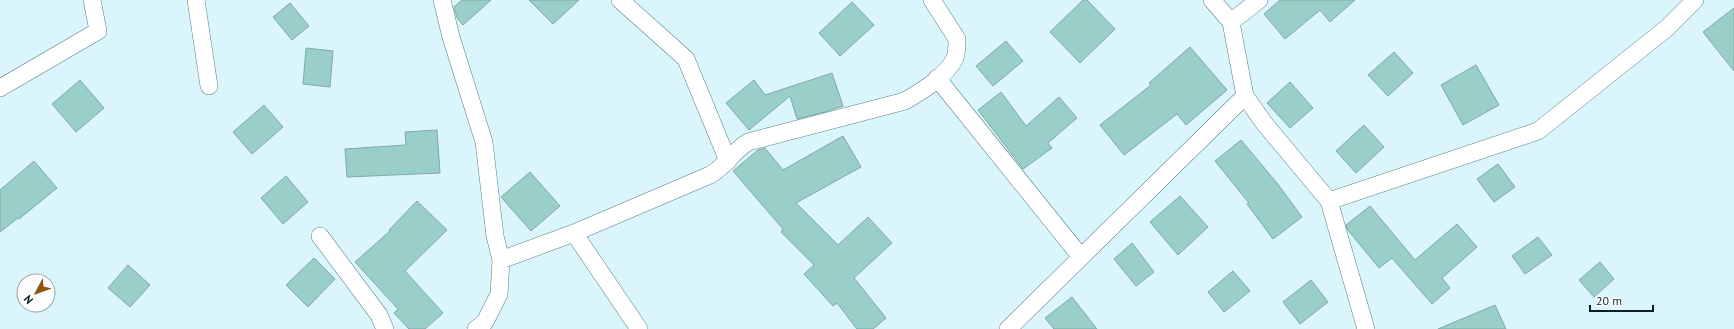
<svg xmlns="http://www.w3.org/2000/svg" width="1734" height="329" viewBox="0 0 1734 329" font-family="'PT Sans',sans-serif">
<rect width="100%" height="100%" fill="#dbf5fd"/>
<!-- building -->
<path fill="#9acec9" stroke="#7eaaa6" d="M462,0H491L463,25L457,18L454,7Z
M529,0H579L553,24Z
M1083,0H1087L1115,29L1080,63L1050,32Z
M1280,0H1355L1330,22L1320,10L1285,39L1264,14Z
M852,2L874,25L840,56L819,33Z
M290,3L309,26L292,40L273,17Z
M1734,8V71L1703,32Z
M1006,41L1023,61L993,86L976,66Z
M1190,47L1227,90L1186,125L1177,114L1124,155L1100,125L1151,85L1149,83Z
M306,48L333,51L330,87L303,84Z
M1394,52L1413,73L1388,96L1368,75Z
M1476,65L1499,105L1463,125L1441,85Z
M832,73L843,106L825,112L797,119L790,96L749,130L726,103L754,80L765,95Z
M80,80L104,108L76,132L52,104Z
M1290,82L1313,108L1290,128L1267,103Z
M1001,92L1026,126L1059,97L1077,118L1048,143L1052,148L1023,169L978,110Z
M264,105L283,127L252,154L233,132Z
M1364,125L1384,147L1356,173L1336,151Z
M437,130L440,173L347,177L345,149L406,145L405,132Z
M843,136L861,167L796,203L838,245L868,217L892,243L854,278L886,318L873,329H857L837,303L833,306L804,274L814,265L781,232L783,229L733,171L758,150L765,148L783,170Z
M1241,140L1277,183L1302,217L1273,239L1247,204L1249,203L1215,161Z
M34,161L57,188L19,219L18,218L0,232V190Z
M1498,164L1515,187L1494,202L1477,179Z
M530,172L560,206L531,231L501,197Z
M286,176L308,202L283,224L261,198Z
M1180,196L1208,227L1178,255L1150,222Z
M417,201L447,230L405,271L443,313L425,329H409L394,313L398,309L355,262L390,231L389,230Z
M1370,206L1415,260L1457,224L1477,247L1442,278L1450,288L1432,304L1392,258L1379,268L1347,229L1346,225Z
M1538,237L1552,255L1525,274L1512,256Z
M1132,243L1154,272L1136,286L1114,259Z
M314,258L335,279L308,307L286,285Z
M1600,262L1614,279L1594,297L1579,280Z
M128,265L150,285L130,307L108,288Z
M1233,271L1250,291L1224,312L1208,292Z
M1311,280L1328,302L1300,324L1283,302Z
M1072,297L1097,329H1054L1045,318Z
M1495,305L1506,329H1438Z"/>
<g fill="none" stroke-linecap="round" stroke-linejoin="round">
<!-- minor casing -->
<g stroke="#577f8b" stroke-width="18">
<path id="minor" d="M196,0L209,86
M442,0L451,37L484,142L495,236L501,260L499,294L485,322L476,329
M620,0L686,59L728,161
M1212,0L1231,22L1245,96L1264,123L1329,201L1366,329
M1231,22L1259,0
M937,78L1081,257
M0,88L98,31L92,0
M1329,201L1538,131L1667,28L1695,0
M574,233L639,329
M320,236L379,315L385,329
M501,260L574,233L710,175C726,166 733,151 748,142L905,101C923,90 946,77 955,58C957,53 957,45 957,39L932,0
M1008,329L1245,96"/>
</g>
<!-- minor -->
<use href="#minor" stroke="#fff" stroke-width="17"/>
</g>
<!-- north arrow -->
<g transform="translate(36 293) rotate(229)"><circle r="19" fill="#fdfdfd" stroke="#9da4a6"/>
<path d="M0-3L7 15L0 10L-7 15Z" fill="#8e550d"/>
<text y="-6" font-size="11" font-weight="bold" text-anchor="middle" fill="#0d1e23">N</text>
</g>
<!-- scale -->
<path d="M1590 305v6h63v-6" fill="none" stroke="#0d1e23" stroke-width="2"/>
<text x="1596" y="305" font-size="12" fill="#0d1e23" stroke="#fdfdfd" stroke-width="3" paint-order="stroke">20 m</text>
</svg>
